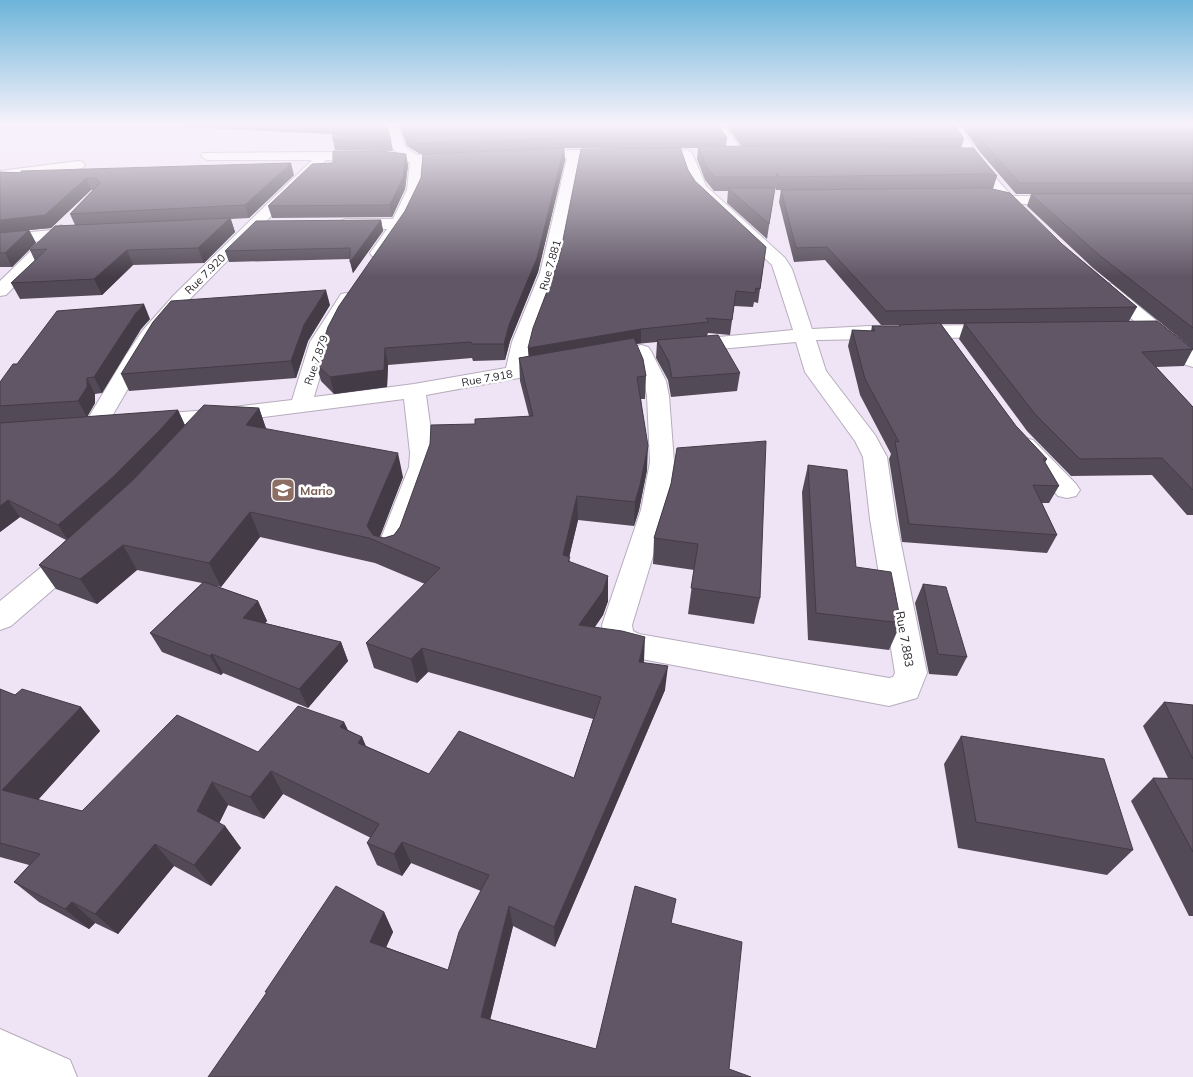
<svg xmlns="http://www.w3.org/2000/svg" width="1193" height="1077" viewBox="0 0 1193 1077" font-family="Mulish,sans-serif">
<rect width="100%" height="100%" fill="#efe4f6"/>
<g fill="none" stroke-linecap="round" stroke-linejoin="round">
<!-- minor casing -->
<g stroke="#b7acbd" stroke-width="2">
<path id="minor" d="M387,126H399L405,147L417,155L459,154L465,158L459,162H423L421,190L406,224L384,256H372L370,253L387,229H346L341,227L338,224L341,221L346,219H393L407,190L410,162L326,160L186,303L158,337L104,430L96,432L88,430L84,425L126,355L143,330L174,295L312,160H207L201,156L203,153L323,152L399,154L393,149Z
M713,126H725L743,153L741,156H733Z
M686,149L692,153L706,186L785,258L792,269L812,329L870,326L1000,325L1007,327L1010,331L1007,335L1000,337L816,340L826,371L875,435L887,457L896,519L927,673L917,698L889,706L631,657C611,651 605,646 602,625L641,510L650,462L647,396L644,381L631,351L634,347L641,345L648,347L651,351L666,381L669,396L674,462L667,510L632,625L633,631L639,634L889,678L893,677L895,673L870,519L863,457L855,441L805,372L796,342L686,352L679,350L676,346L679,342L686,340L793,330L772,265L696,192L689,181L680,153Z
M574,150H619L625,154L619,158H579L558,273L532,342L527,364L557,359L564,361L567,365L564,369L557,371L426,395L434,453L433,467L400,558L390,561L380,558L376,551L409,467L410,453L404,399L208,424L144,429L136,427L133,422L136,417L144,415L208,410L292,400L310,342L341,294L347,293L353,294L356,298L330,342L314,397L414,384L506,368L512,342L540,273L567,158L527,159L521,155L527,151Z
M78,161L83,162L85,165L83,168L0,179V171Z
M979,190L1008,196H1065L1070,197L1072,200L1070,203L1065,204H1008L974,197L972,194L974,191Z
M61,225L68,229H89L91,232L89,235L61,239L6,295L0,296V281L41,241L0,245V235L52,230Z
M1025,438L1033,440L1076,484L1080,490L1076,496L1067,498L1058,496L1017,450L1013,445L1017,440Z
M77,543L87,546L91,553L87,560L11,626L0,630V601L67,546Z
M0,1029L70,1060L77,1077H0Z"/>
</g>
<!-- primary casing -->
<g stroke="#b7acbd" stroke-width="2">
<path id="primary" d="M949,126H961C978,160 1003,188 1030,214L1033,217L1030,220H1020C992,192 966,162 949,126Z
M1106,283L1112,284L1193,351V367L1186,365L1100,292L1097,288L1100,284Z"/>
</g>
<!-- minor -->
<use href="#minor" fill="#fff" fill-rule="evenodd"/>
<!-- primary -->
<use href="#primary" fill="#fff" fill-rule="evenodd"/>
</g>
<!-- wall -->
<path fill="#534a58" d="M155,126H387L391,141L393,151L335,150L333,140V134Z
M400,126H719L727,138L726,146H741L727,126H956L964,139L961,148L997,176L993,189L1062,244L1137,307L1129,321L1193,349L1184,366L1156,367L1193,407V515H1187L1152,475L1071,476L1027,431L959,339L964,324H941L1016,426L1047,459L1045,463L1059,486L1049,503H1042L1057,535L1047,553L902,542L889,459L891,454L860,395L848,346L852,330L871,331L872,326H899V325H881L825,260L794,262L779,202L781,190H776L775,187L767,239L727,203L728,191H714L705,180L697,159L698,148H681L688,170L695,181L766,247L758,303L754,302L753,307L734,306L730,335L708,333L707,336L740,373L737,391L671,397L668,380L656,358L657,342L636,344L646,376L645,399H641L647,470L639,510L634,526L578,520L569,557L570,562L608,601L603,615L595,627L644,662L665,690L555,947L513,926L490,1019L596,1049L672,924L729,1069L208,1077L384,912L393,932L386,947L448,970L481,891L411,863L402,876L377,865L367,843L371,838L283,794L264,819L228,805L219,823L225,826L241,848L211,886L174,866L118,934L95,923L89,929L39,902L14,882L29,865L0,857V689L15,695L81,707L100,731L38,800L82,811L258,752L344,722L348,730L362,737L366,746L429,774L574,778L593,719L428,672L417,683L374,668L366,643L425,584L375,563L260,537L221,587L216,586L258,601L267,621L265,623L341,642L348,661L308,708L223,673L221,675L162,652L150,633L202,583L137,570L97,604L56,589L39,565L66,540L20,517L0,532V382L17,364L150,319L141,329L102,393L95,394V403L87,417L178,410L185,425L259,408L266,429L403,477L379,537L384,538L394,535L475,424L529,416L520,381L519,358L529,356L528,348L652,148H564L565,160L538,272L510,341L505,360L473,361L472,358L388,365L387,387L334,394L321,381L316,364L405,211L421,178L423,154H420L407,146Z
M962,126H1193V349L1093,268L1027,206L1031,194H1016L980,152Z
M408,165L405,189L392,217L272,218L268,206Z
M0,172L294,175L249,218L231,219L235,232L204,263L133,265L102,295L20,299L11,283L35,261L30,250L75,225L70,214L93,190H91L51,228L29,230L36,243L12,267H0Z
M381,220L383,231L353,273L350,259L229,262L225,251Z
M330,305L308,341L296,378L129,391L121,374Z
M808,465L856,567L901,623L889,650L808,640L802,492Z
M671,484L760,598L754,624L688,614L694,570L653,564L654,538Z
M923,584L967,657L957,676L929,674L915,603Z
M1164,702L1193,705V916H1189L1131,801L1153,778H1168L1143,726Z
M961,736L1133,850L1107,875L958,848L944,764Z"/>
<!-- shaded-wall -->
<path fill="#433c47" d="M564,148L565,160L538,272L510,341L505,360L504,344L509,325Z
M406,154L408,165L405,189L392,217L390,205Z
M291,163L294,175L249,218L245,205Z
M86,178L91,190L51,228L29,230L36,243L12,267L5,253L0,234V220Z
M230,218L235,232L204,263L198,248Z
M381,220L383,231L353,273L350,262Z
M127,250L133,265L102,295L94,279Z
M326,290L330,305L308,341L296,378L291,361L304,325Z
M144,304L150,319L141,329L102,393L94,377L135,314Z
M641,329V343L529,363L528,348Z
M385,348L388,365L387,387L334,394L330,377Z
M87,378L95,394V403L87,417L78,401Z
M259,408L267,431L246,425Z
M178,410L185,426L167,447L69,542L58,525Z
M648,446L647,470L639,510L634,526L635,502Z
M398,453L403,477L378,542L371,539L367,526Z
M577,496L578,520L564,579L563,555Z
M8,500L20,517L0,532V506Z
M250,512L260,537L221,587L209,563Z
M123,545L137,570L97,604L80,579Z
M608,576V601L603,615L579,649V625Z
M258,601L267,621L253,637L243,618Z
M645,637L644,661L638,686L639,662Z
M341,642L348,661L308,708L299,689Z
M422,648L428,672L417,683L411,659Z
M212,654L223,673L221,675L210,656Z
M668,666L665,690L555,947L554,927Z
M81,707L100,731L26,813L2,790Z
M344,722L354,746L340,727Z
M362,737L371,760L358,743Z
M271,771L283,794L264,819L250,797Z
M212,782L228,805L214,834L197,811Z
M225,826L241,848L211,886L194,865Z
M402,842L411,863L402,876L394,854Z
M155,844L174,866L118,934L95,914Z
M72,902L95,923L89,929L65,909Z
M509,906L513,926L487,1033L481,1017Z
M384,912L393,932L380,961L370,942Z"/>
<!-- building -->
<path fill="#605666" stroke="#433c47" d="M333,126H387L391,141L333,140Z
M402,126H719L727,138H574L418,143L405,135Z
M735,126H956L964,139L743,138Z
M972,126H1193V183H1020L983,142Z
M698,146L973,148L997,176L989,174L778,177L777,173L776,177H715L706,166Z
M564,148L537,258L509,325L504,344H471V342L385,348L384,370L330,377L316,364L328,327L339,306L405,211L421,178L423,154Z
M680,148L688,170L695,181L766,247L760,289L756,288L755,293L736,291L732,320L706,318L709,322L641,329L528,348L533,328L559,260L581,149Z
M333,151H380L406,154L403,178L390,205L268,206L312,164L333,163Z
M291,163L245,205L70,214L100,183L96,178H86L45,215L0,220V172L21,173V171Z
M728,188H775L769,224Z
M988,188L1010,193L1062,244L1137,307L886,311L827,247L796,248L781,190Z
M1031,194H1193V328L1099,255Z
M230,218L198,248L127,250L94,279L11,283L47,249L30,250L55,226Z
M381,220L350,262V248L225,251L256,221Z
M29,230L5,253H0V233Z
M326,290L304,325L291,361L121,374L153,322L171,301Z
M144,304L135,314L94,377L87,378V387L78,401L0,406V382L13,364H17L57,311Z
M1157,321L1193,349L1142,352L1193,407V490L1162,458L1080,459L1035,414L964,323Z
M940,323L1016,426L1047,459H1043L1059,486L1033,485L1057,535L909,524L895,441L899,442L865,379L852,330L875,331L872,326H900L899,325Z
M718,335L740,373L672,378L669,362L657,340Z
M634,338L643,359L646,376L637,377L648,446L640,485L635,502L577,496L563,555L570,557L568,561L608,576L603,591L579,625L622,631L645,637L639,662L668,666L554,927L509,906L481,1017L596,1049L635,886L676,899L671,923L742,942L729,1069L751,1077H208L267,992H265L336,886L384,912L370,942L448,970L459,932L489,875L402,842L394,854L367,843L379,824L271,771L250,797L212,782L197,811L225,826L194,865L155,844L95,914L72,902L65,909L14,882L40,854L0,843V689L15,695L22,689L81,707L2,790L82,811L177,715L258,752L298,706L344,722L340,727L362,737L358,743L429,774L459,731L574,778L601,697L422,648L411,659L366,643L440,568L369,538L250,512L209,563L123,545L80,579L39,565L133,480L204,405L259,408L246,425L398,453L367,526L373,535L384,538L394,535L400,527L430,444L431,425L475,424V419L533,416L519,358Z
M178,410L159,431L113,477L58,525L8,500L0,506V423Z
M766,441L760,598L691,588L698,544L654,538L671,484L677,448Z
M808,465L847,470L856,567L891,572L901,623L816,613Z
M204,582L258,601L243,618L341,642L299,689L212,654L210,656L150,633Z
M923,584L946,587L967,657L938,654Z
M1164,702L1193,705V759Z
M961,736L1104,759L1133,850L976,822Z
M1153,778L1193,779V852Z"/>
<!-- sky -->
<linearGradient id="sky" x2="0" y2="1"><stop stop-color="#6cb4d9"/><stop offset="0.45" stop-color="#f8f3fb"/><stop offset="1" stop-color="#f8f3fb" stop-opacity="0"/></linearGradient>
<rect width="1193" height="277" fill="url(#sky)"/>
<!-- icons -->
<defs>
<g id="school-square" transform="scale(1.25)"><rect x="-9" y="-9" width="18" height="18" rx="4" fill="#8d6e63" stroke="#fff"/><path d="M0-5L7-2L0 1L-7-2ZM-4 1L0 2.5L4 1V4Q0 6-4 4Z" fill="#fff"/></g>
</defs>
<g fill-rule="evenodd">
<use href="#school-square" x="283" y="490"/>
</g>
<g text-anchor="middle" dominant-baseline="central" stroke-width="5" stroke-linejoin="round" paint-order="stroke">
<!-- far-street labels -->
<g font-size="11" fill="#2c282f" stroke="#fff">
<text transform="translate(550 265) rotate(-74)">Rue 7.881</text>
<text transform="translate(205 274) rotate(-45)">Rue 7.920</text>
<text transform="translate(316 360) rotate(-71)">Rue 7.879</text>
<text transform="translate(487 378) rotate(-10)">Rue 7.918</text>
</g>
<!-- education labels -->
<g font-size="12" font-weight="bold" fill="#785e54" stroke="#fff" text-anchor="start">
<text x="300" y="490">Mario</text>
</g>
<!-- street labels -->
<g font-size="12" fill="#2c282f" stroke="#fff">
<text transform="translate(905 639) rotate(80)">Rue 7.883</text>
</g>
</g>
</svg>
